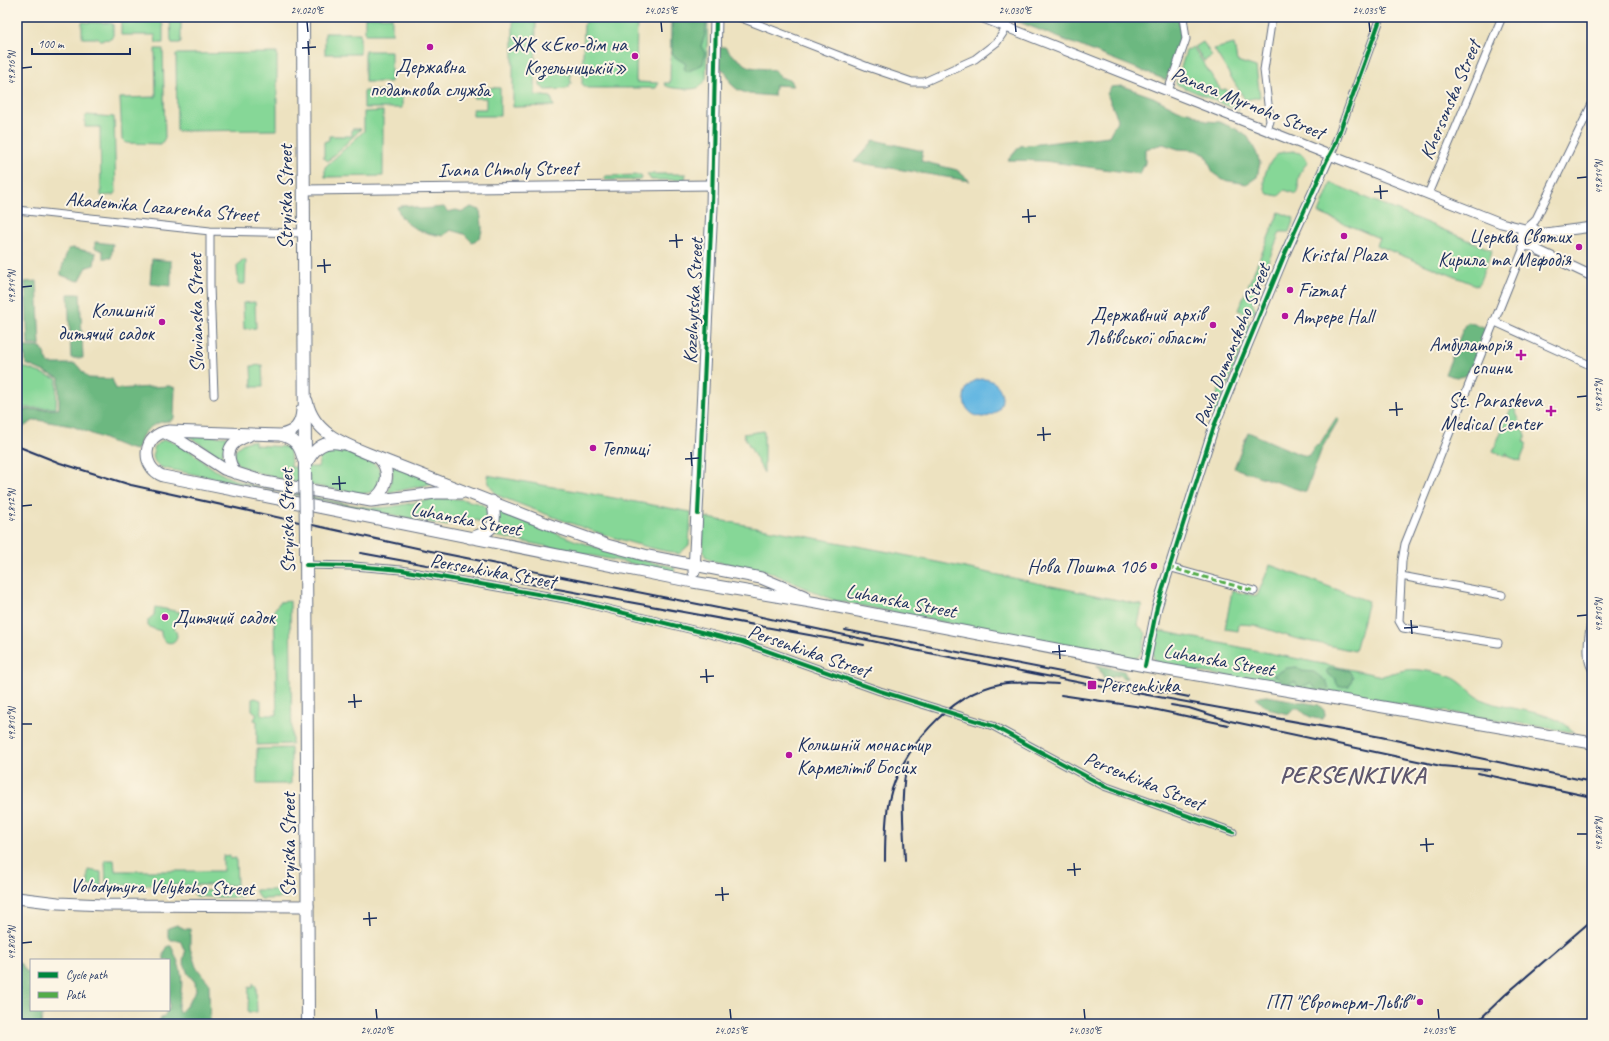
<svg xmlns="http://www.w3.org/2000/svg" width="1609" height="1041" viewBox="0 0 1609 1041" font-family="Caveat,sans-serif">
<rect width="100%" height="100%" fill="#fcf5e5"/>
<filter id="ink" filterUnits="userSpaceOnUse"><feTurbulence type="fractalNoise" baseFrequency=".025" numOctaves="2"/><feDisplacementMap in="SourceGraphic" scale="8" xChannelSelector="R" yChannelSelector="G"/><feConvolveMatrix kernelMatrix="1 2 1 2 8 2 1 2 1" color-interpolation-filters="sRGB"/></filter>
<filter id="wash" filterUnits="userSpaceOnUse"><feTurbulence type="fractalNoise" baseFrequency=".012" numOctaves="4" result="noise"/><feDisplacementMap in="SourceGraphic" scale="16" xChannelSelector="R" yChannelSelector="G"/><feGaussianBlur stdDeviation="0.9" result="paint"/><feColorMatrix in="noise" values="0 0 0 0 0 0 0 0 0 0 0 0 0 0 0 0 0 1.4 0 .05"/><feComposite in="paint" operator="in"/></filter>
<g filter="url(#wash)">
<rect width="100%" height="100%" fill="#ede2c0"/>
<!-- green -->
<path fill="#86d797" stroke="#50837a" d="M170,17H181V41L180,43H172L171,41Z
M365,17H392V34H365Z
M513,17H536L535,95L551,97L554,106L513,107Z
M588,17L592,20L598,17H637L636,82L659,83L656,88H587L582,84L584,25Z
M671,17H708L706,79C704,82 702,87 697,88C691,90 669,89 665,85L664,83H670Z
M121,21H160L163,25V43H156L155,35H121Z
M82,22L111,23L113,24V35L111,39L100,40L98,38H82Z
M325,33H360V54H325Z
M1203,42L1212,56L1204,61L1195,47Z
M1234,44L1237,61L1256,67L1260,97L1245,100L1214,49Z
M1193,47L1221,90L1226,89L1237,105L1239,111L1176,84L1186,51Z
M155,49H163L165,138L161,144L126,143L122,139L120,98L156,97Z
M365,51H391V82H365Z
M277,53V130L177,131L176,54Z
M570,68L571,84L567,89L546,90L540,86C539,73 561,71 570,68Z
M473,87L500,88V116H473V109H486V98H473Z
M364,91H402V108H364Z
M383,111V176L325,177V167L364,131V112Z
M87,115L114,117L116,193L114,195L101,196L100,127H85V117Z
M352,129H361L328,161L324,158V142L329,140V136H352Z
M1293,151L1302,154L1308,162C1300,171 1296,179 1299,191L1296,194L1285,190L1279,196L1268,194C1258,183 1269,158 1280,153C1284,151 1289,152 1293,151Z
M647,174H686L685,180H651Z
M641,175L642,178L641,180H605V176Z
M1331,183L1492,250L1478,286L1376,245L1379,238L1319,213Z
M1279,212L1294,218L1289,232H1280L1252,302L1256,310L1254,313L1248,314L1238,310Z
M242,260L246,261L245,284H238L237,266Z
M255,302L256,328L244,329L243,303Z
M1245,317L1247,318L1250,327L1216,415L1210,414Z
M17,358L22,359L21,366L57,379L56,408H25L17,404Z
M262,365L263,387H252L251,366Z
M1512,406L1516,407L1515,410L1526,436L1524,442L1527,444L1520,461L1507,456L1508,454L1506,453L1505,456L1493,451Z
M764,431V473L743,434Z
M187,435L229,437L223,451L222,458Z
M163,440C181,439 204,464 220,473C245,487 280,490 308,496C327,499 346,505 365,507C373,508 381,508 389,507C419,503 442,493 473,502C478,503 483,504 486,508C490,513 490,518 487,523L465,518L447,526L163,468C153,464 151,456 155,446Z
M249,441H255V445L287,447L290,451L291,467H318C321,453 323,446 339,452L340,449C350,453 370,459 377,466C385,473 380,488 371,492C366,494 361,493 356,493C333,489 245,476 235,461C233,449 238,445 249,441Z
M391,465L437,483L388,493L393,474Z
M487,475L691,512L689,545L679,554C616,542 558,519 499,496C492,490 488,484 487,475Z
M496,509L574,540L626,557L674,567L675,570L673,572L495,536L493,530Z
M703,517L889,552L1142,605L1138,625L1146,633C1144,642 1143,654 1135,659L1056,643H1047L833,600L765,570L712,561L705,556L703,551Z
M1270,565L1368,601L1355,651L1294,638L1254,625L1239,624L1238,631L1225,629L1232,591L1257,596Z
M290,601L292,744L257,745V721L254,720L257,714L252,710V699L255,698L261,700V715H277L274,610L280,602Z
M155,607L180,612V617L173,623C173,628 177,631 177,636C175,647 160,644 161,631L154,629L148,626V620L154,615Z
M1156,630L1382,676C1390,674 1398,671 1406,670C1418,668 1440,673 1451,677C1461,680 1472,695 1483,700C1505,710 1560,711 1573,732L1157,665C1149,654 1154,642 1156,630Z
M291,748V784H257V749Z
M230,855V859L236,858L237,885H106L105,860H114L115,871H223V856Z
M88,870L101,872V886H88Z
M245,890L241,898L205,897L196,896L192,891Z
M255,890H279L287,898L262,899L259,898Z
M253,983L256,986L257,1012H248L249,987L253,988Z"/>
<!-- forest -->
<path fill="#6cb880" stroke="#44746f" d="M672,17H707L705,35L701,46L705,53L703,64L687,72L684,68L686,64L675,57L672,53Z
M1012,17H1178L1181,32L1180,42L1166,80L1014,20Z
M720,47H725L731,54L749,67L775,70L780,77L790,80L793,86L775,85L774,96L749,94L738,90L731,84L727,74L721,69L716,58Z
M1122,86L1153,97L1178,110L1192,113L1206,121L1219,122L1236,129L1248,137L1256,152L1260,163L1257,177L1247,184L1223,180L1213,173L1206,155L1195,150L1178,149L1163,144L1145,149V163L1140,174L1044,161L1008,160L1020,146L1109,136L1118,119L1107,94L1111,87Z
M874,140L923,151L921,161L957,170L970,181L854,162Z
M407,205L420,209L444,207L448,212L456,210L463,212L471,207L480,210C481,223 487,237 472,242L464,234L450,230L443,236C429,234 412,230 403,219C400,216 399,211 397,207Z
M95,242L113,244L111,258H103V251L95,248Z
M73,248L96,253L94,265L87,267L80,280L77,281L61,275V271L68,249Z
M152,259L171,261V286L150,284Z
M37,281L40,345H28L25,282Z
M68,294H80L83,358H71Z
M1467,322L1484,327L1487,332L1469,374C1460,379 1455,377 1445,374L1465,324Z
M17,347H41L49,364H76L88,378L112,379L116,389L170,386L175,388L174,418L171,421C161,421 149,425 143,435C139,440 141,446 136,450L127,448L72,426L37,420L33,421L20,429L17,436V407L24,410L59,409V378L26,364L25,355L17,354Z
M1336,418L1339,419L1322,448L1306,492L1234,468L1248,432L1299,454L1308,456L1315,446L1319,445Z
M1097,665L1124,671L1127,678H1123L1120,675L1109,678H1104Z
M1297,667L1302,671L1314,672L1327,682L1329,689L1326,691H1318L1310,683L1303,687H1298L1295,682L1287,684L1273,675L1287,668Z
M1337,668L1349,671L1353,677L1349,686L1339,687L1336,682V679L1332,677L1326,672L1328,669Z
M1267,696L1319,705L1324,710L1325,715L1323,719C1312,719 1306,716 1299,708H1294L1288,714L1272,710L1257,700V697Z
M177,925L185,929H190V948L196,967L209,983L210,1024H160L159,1020L165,1015L167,1010H169V960H164V953L168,946H171C178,960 184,975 181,992C180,1000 176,1005 179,1013C187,1007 190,999 196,991L195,982L188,974L183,961L185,952L180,940H171L168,937V928Z
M17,962H19L27,972L31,973V1010H43L41,1024H17Z"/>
<!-- water -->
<path fill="#66b8e2" stroke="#4074a0" d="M964 398a19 19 0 1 1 38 0a19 19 0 1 1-38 0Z"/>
</g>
<g filter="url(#ink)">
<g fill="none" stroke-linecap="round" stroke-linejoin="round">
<!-- minor casing -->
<g stroke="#646e80" stroke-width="9">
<path id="minor" d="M739,17L868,67L912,82H924L975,59L997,42L1007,27
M1168,91L1186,39L1183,17
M1267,130L1270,121L1264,70L1272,17
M1330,155L1334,147L1381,17
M1428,194L1502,17
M17,210L210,231L304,233
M1527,228L1535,221L1592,104
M210,231V286L214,395
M1493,321L1592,366
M306,565L354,566L401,570L571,600L742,642L880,691L993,726L1104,786L1233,832
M1168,567L1254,591
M1401,576L1502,595
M1592,615C1590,630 1584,656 1592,669
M1498,643L1403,628L1399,621L1402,561L1405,544L1523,250L1522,241"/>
</g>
<!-- tertiary casing -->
<g stroke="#646e80" stroke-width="11">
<path id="tertiary" d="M981,17L1501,223L1525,229
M304,190L712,185
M1521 237a9 9 0 1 1 18 0a9 9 0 1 1-18 0Z
M1539,233H1546L1592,227
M1533,246L1539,251L1592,276
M1145,666L1157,607L1214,426L1284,256L1330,155"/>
</g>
<!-- secondary casing -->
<g stroke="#646e80" stroke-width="13">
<path id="secondary" d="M307,401C314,436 350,446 379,458L553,526L607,545L648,556L761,578L804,596
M165,433L179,440L224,469L265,482L371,501L436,493H461
M280,435C295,432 301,425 302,410
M303,459C300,445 294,438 280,435L169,431C143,434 139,466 163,476L693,582L817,603L1145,666L1592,743
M305,467C312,450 323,439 342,444
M235,473C225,455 226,443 248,436
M371,501C387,491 392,472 379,458
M470,538C494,532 498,524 492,501
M694,572L712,207L716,17
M17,898L58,903L104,905L308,906"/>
</g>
<!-- primary casing -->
<g stroke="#646e80" stroke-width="14">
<path id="primary" d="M303,17L305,467
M306,534L308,1024"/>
</g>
<!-- minor -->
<use href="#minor" stroke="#fff" stroke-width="7"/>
<!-- tertiary -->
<use href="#tertiary" stroke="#fff" stroke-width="9"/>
<!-- secondary -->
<use href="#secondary" stroke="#fff" stroke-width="11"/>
<!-- primary -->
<use href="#primary" stroke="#fff" stroke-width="12"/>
<!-- rail -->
<path stroke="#1b2f5e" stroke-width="2" d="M17,446L60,463L131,485L426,550L743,613L909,649L1092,685L1381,737L1592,782
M361,553L864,645
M845,630L1189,697
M1061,695L1148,708L1228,725
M1171,705L1189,708L1230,721L1441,766L1490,770
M1478,773L1592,797
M885,861C885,841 885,819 889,800C900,751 949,694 1000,684C1019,681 1039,683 1058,684
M905,861C904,828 899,794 908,762
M1475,1024L1505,995L1592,920"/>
<!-- primary-bridge casing -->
<g stroke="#646e80" stroke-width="14" stroke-linecap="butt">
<path id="primary-bridge" d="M305,467L306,534"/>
</g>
<!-- primary-bridge -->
<use href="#primary-bridge" stroke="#fff" stroke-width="12"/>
<!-- quiet -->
<path stroke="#52ab49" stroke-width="3" stroke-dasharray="6 3" stroke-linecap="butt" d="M1168,567L1254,591"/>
<!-- cycleway casing -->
<g stroke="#fcf5e5" stroke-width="6">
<path id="cycleway" d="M698,514L712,207L716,17
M306,565L354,566L401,570L571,600L742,642L880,691L993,726L1104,786L1233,832
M1145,666L1157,607L1214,426L1284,256L1327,160L1334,147L1381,17"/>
</g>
<!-- cycleway -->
<use href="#cycleway" stroke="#00873e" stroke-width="4"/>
</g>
</g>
<!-- ticks -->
<path fill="none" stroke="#1b2f5e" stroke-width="1.5" d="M307,22L308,32M661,22L662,32M1015,22L1016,32M1369,22L1370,32M308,41L309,55M302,48L316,47M22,68L32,67M1577,178L1587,177M1380,185L1381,199M1374,192L1388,191M1028,209L1029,223M1022,217L1036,216M676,234L677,248M669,241L683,240M324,259L325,273M317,266L331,265M22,287L32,286M1577,397L1587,396M1396,402L1397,416M1389,410L1403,409M1043,427L1044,441M1037,435L1051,434M691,452L692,466M685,459L699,458M339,476L340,490M332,484L346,483M22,506L32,505M1577,616L1587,615M1411,620L1412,634M1404,628L1418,627M1059,645L1060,659M1052,652L1066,651M706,669L707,683M700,677L714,676M354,694L355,708M348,702L362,701M22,724H32M1577,834H1587M1426,838L1427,852M1420,845L1434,844M1074,863L1075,876M1067,870L1081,869M722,887L723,901M715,895L729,894M369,912L370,926M363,919L377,918M22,943L32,942M376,1009L377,1019M730,1009L731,1019M1084,1009L1085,1019M1438,1009L1439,1019"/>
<!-- markers -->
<g fill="#b5179e" stroke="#fcf5e5" stroke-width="1.5">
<circle cx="430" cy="47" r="4"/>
<circle cx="635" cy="56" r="4"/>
<circle cx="1344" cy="236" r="4"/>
<circle cx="1579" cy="247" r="4"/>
<circle cx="1290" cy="290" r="4"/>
<circle cx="1285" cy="316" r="4"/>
<circle cx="162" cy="322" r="4"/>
<circle cx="1213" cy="325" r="4"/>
<path d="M1519 349h4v4h4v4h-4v4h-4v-4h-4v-4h4z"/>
<path d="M1549 405h4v4h4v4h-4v4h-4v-4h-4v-4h4z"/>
<circle cx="593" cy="448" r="4"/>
<circle cx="1154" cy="566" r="4"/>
<circle cx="165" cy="617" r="4"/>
<rect x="1087" y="680" width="10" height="10" rx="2"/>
<circle cx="789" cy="755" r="4"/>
<circle cx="1420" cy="1002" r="4"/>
</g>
<g text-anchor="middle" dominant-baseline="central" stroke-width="4" stroke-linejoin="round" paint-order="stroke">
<!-- poi labels -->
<g font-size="20" fill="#1b2f5e" stroke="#fcf5e5" text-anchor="end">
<text x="627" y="44">ЖК «Еко-дім на<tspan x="627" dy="23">Козельницькій»</tspan></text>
<text x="430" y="66" text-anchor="middle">Державна<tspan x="430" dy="23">податкова служба</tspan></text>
<text x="1571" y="236">Церква Святих<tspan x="1571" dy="23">Кирила та Мефодія</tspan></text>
<text x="1344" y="254" text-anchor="middle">Kristal Plaza</text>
<text x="1298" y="290" text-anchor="start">Fizmat</text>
<text x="154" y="310">Колишній<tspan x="154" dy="23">дитячий садок</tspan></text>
<text x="1205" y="314">Державний архів<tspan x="1205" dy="23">Львівської області</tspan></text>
<text x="1293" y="316" text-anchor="start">Ampepe Hall</text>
<text x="1512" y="344">Амбулаторія<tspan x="1512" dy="23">спини</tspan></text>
<text x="1542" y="400">St. Paraskeva<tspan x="1542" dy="23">Medical Center</tspan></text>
<text x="601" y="448" text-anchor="start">Теплиці</text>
<text x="1146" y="566">Нова Пошта 106</text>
<text x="173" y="617" text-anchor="start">Дитячий садок</text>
<text x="1101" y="685" text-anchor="start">Persenkivka</text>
<text x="797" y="744" text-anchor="start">Колишній монастир<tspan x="797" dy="23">Кармелітів Босих</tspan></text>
<text x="1412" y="1002">ПП "Євротерм-Львів"</text>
</g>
<!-- street labels -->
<g font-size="20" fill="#1b2f5e" stroke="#fcf5e5">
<text transform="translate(1450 100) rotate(-67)">Khersonska Street</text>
<text transform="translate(1248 103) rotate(22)">Panasa Myrnoho Street</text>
<text transform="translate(508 169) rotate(-1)">Ivana Chmoly Street</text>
<text transform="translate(285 197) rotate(-90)">Stryiska Street</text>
<text transform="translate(162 207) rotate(5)">Akademika Lazarenka Street</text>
<text transform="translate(693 301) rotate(-87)">Kozelnytska Street</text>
<text transform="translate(196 313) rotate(-91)">Slovianska Street</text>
<text transform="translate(1232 345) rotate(-68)">Pavla Dumanskoho Street</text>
<text transform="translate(466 519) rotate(11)">Luhanska Street</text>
<text transform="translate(287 521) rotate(-91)">Stryiska Street</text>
<text transform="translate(493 571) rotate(10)">Persenkivka Street</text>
<text transform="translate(901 601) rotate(11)">Luhanska Street</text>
<text transform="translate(809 651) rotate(19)">Persenkivka Street</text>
<text transform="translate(1219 660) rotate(10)">Luhanska Street</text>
<text transform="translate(1144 781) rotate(22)">Persenkivka Street</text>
<text transform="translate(288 845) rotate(-90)">Stryiska Street</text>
<text transform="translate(162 887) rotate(1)">Volodymyra Velykoho Street</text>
</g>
<!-- district labels -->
<g font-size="24" font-weight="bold" letter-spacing="1" fill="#5d576e" stroke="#fcf5e5">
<text x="1353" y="775">PERSENKIVKA</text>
</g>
</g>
<!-- margin -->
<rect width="1609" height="1041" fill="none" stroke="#fcf5e5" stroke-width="44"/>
<!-- legend -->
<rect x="30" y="959" width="140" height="52" fill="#fcf5e5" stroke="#a2a6af"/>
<rect x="38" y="972" width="20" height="6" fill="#00873e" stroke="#a2a6af"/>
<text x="66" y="979" font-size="12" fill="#1b2f5e">Cycle path</text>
<rect x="38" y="992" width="20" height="6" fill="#52ab49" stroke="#a2a6af"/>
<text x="66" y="999" font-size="12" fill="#1b2f5e">Path</text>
<!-- scale -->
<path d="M32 48v6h98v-6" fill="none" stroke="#1b2f5e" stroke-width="2"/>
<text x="38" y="48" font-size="12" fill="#1b2f5e" stroke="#fcf5e5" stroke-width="3" paint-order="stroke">100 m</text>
<rect x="22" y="22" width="1565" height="997" fill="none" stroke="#1b2f5e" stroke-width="1.5"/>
<g font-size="10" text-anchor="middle" fill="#1b2f5e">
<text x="307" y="14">24.020°E</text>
<text x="661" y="14">24.025°E</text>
<text x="1015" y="14">24.030°E</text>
<text x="1369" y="14">24.035°E</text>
<text transform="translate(11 68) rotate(-90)" y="4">49.816°N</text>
<text transform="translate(1598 177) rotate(-90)" y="4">49.814°N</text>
<text transform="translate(11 287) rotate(-90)" y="4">49.814°N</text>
<text transform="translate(1598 396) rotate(-90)" y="4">49.812°N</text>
<text transform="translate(11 506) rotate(-90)" y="4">49.812°N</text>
<text transform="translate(1598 615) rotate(-90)" y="4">49.810°N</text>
<text transform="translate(11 724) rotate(-90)" y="4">49.810°N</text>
<text transform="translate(1598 834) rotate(-90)" y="4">49.808°N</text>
<text transform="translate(11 943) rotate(-90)" y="4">49.808°N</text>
<text x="377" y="1034">24.020°E</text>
<text x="731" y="1034">24.025°E</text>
<text x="1085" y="1034">24.030°E</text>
<text x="1439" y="1034">24.035°E</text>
</g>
</svg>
